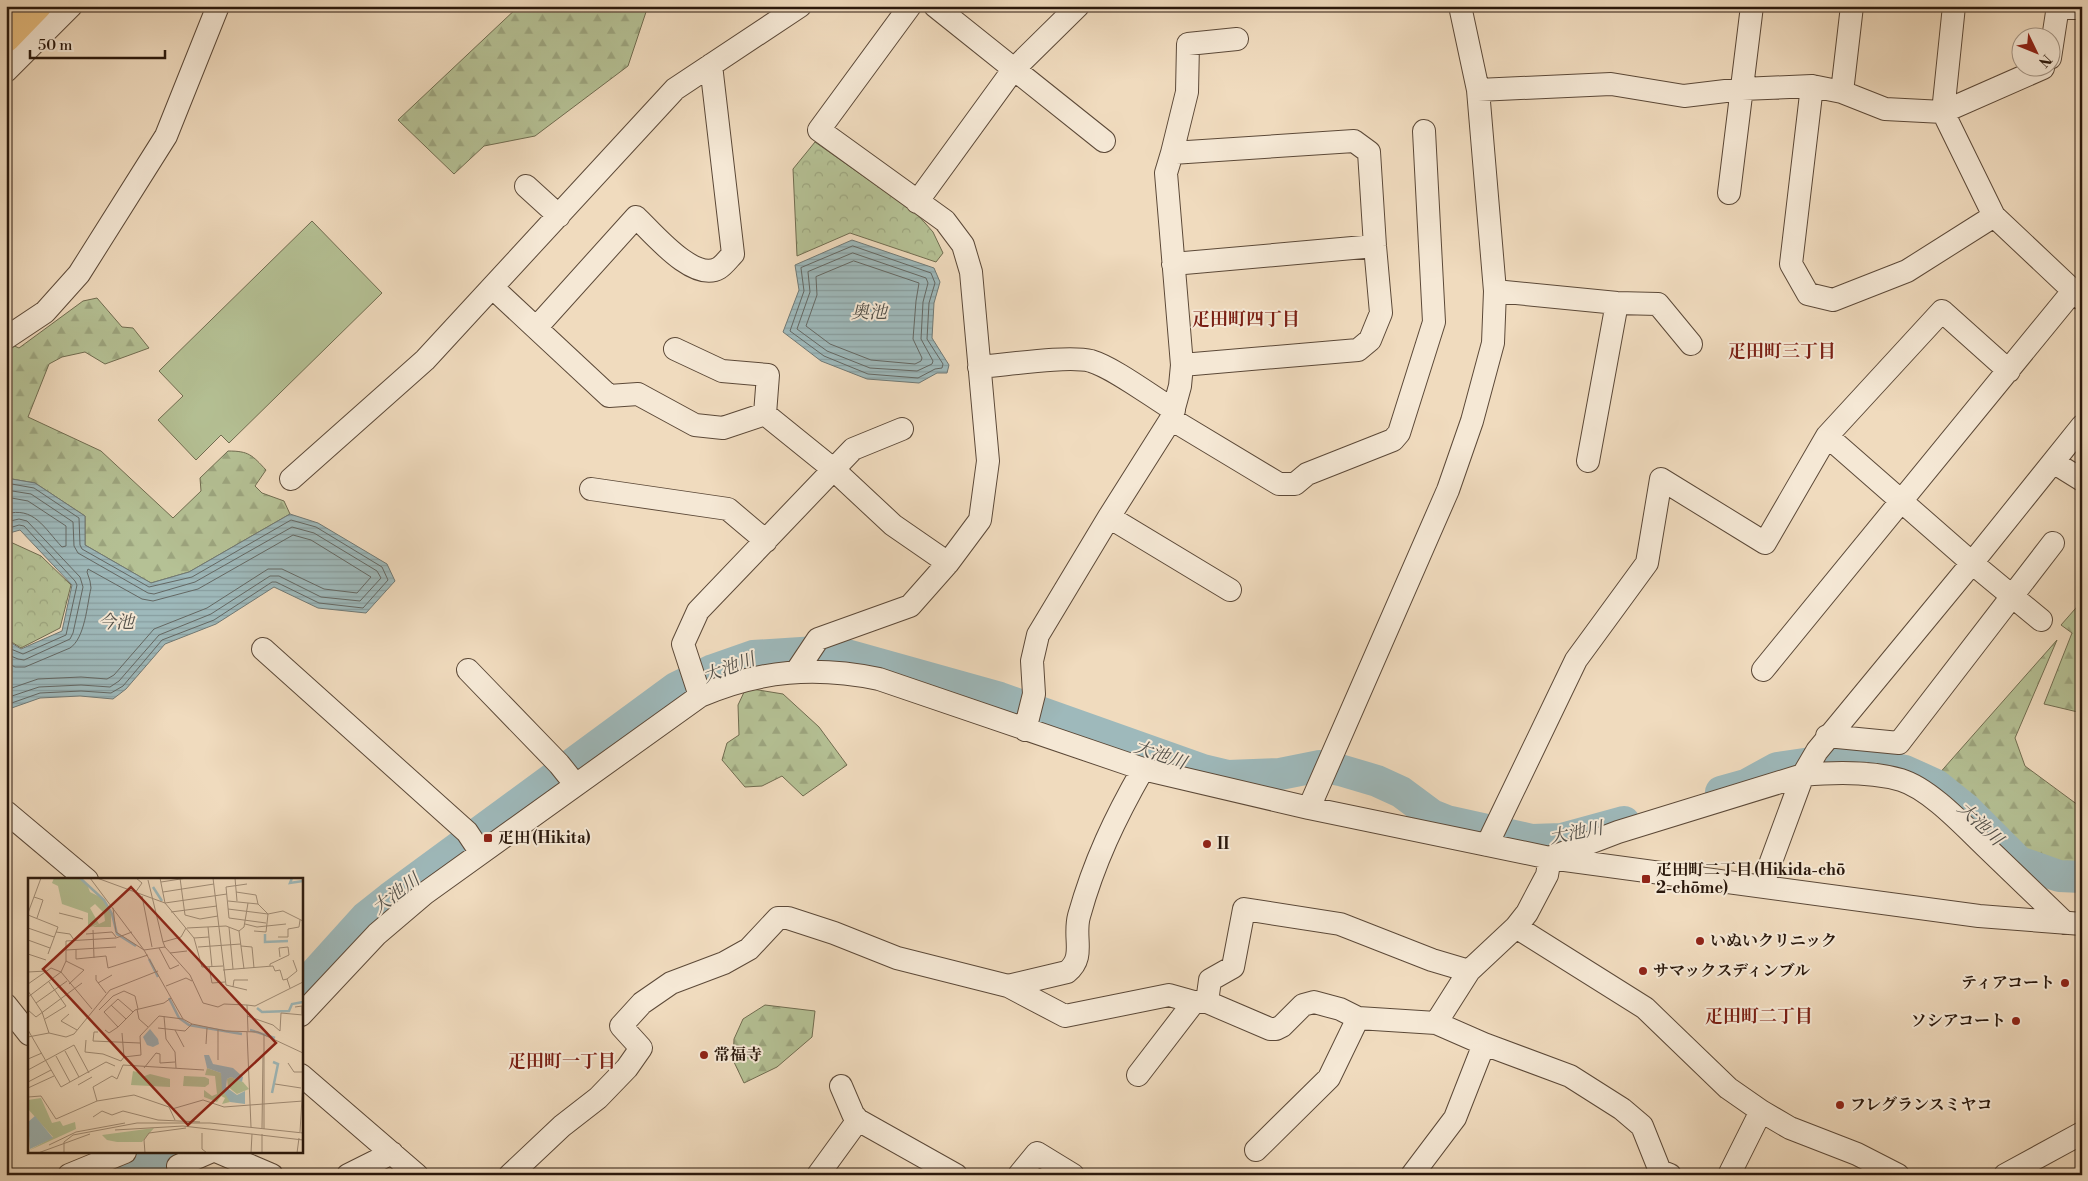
<svg xmlns="http://www.w3.org/2000/svg" width="2088" height="1181" viewBox="0 0 2088 1181" font-family="'Libre Bodoni','Noto Serif JP',serif">
<defs>
<pattern id="forest-firs" width="22" height="20" patternUnits="userSpaceOnUse" patternTransform="scale(1.25)"><rect width="22" height="20" fill="#b5c195"/><path d="M5 1l3.5 6h-7zM16 11l3.5 6h-7z" fill="#9ca57f"/></pattern>
<pattern id="park-crowns" width="20" height="18" patternUnits="userSpaceOnUse" patternTransform="scale(1.25)"><rect width="20" height="18" fill="#b5c195"/><path d="M2 6a3 3 0 1 1 6 0M12 15a3 3 0 1 1 6 0" fill="none" stroke="#9ca57f"/></pattern>
<pattern id="water-rules" width="6" height="5" patternUnits="userSpaceOnUse" patternTransform="scale(1.25)"><rect width="6" height="5" fill="#9eb9bb"/><path d="M0 2.5h6" fill="none" stroke="#889ea0"/></pattern>
</defs>
<rect width="100%" height="100%" fill="#f0dbbe"/>
<filter id="stains"><feTurbulence type="fractalNoise" baseFrequency=".004" numOctaves="4"/><feColorMatrix values="0 0 0 0 .2 0 0 0 0 .09 0 0 0 0 .02 0 0 0 .5 -.17"/></filter>
<radialGradient id="worn" r=".72"><stop offset=".6" stop-color="#630" stop-opacity="0"/><stop offset="1" stop-color="#630" stop-opacity=".3"/></radialGradient>
<!-- forest -->
<path fill="url(#forest-firs)" stroke="#706c50" d="M519,6H648L628,66L535,136L484,146L454,174L398,120Z
M97,298L122,327L133,328L149,348L105,364L85,352L62,357L49,364L28,417L101,451L173,518L201,491L200,478L228,451C249,451 252,455 266,470L255,486L262,493L284,501L290,514L189,572L151,583L85,545V516L35,483L6,478V346L10,344L19,348L83,301Z
M2082,601V713L2044,704L2072,633L2061,625Z
M2057,640L2015,738L2025,766L2082,808V867L2031,857L1937,776Z
M746,688L783,694L819,727L847,765L803,796L782,776L762,786L745,787L722,760L727,743L739,735L738,705Z
M765,1005L815,1011L812,1037L777,1067L744,1083L733,1060L734,1039L743,1019Z"/>
<!-- park -->
<path fill="url(#park-crowns)" stroke="#706c50" d="M815,142L917,214L933,232L943,253L936,262L850,233L797,256L793,169Z
M6,540L41,556L71,585L60,628L21,648L10,641L6,642Z"/>
<!-- garden -->
<path fill="#b5c195" stroke="#706c50" d="M312,221L382,293L229,443L221,435L196,460L158,420L183,396L159,371Z"/>
<!-- water -->
<path fill="url(#water-rules)" stroke="#707975" d="M852,240L934,268L940,282L934,303L932,338L949,365L947,373H937L919,383L867,379L821,361L783,332L799,290L795,265Z
M6,478L35,483L85,516V545L151,583L189,572L290,514L318,523L387,564L395,581L366,613L318,608L274,587L216,624L165,644L126,689L113,699L80,696L40,698L6,710V643L10,642L21,649L62,631L72,585L20,530L6,534Z"/>
<g fill="none" stroke-linecap="round" stroke-linejoin="round">
<!-- shore -->
<path stroke="#646864" stroke-width="1" d="M853,246L931,273L935,283L929,303L927,339L943,364L942,368L935,369L918,378L868,374L824,356L790,331L804,291L801,268Z
M853,253L926,278L928,283L923,302L921,339L933,361L932,364L917,371L870,368L827,351L797,329L810,292L808,272Z
M854,261L919,283L916,301L913,339L922,358L921,361L915,364L871,360L830,344L806,326L817,295L816,277Z
M6,483L34,488L79,518L80,545L82,549L149,587L192,577L291,520L316,527L382,567L388,580L363,608L319,603L276,582H272L214,620L162,640L123,686L111,693L81,691L40,693L6,705
M6,490L31,494L73,522L74,546L78,553L148,593L154,594L195,582L292,527L314,533L377,571L381,578L360,601L321,597L279,576H270L211,614L159,635L119,681L110,687L81,685L39,687L6,698
M6,497L28,501L66,526V546L62,547C44,528 34,506 6,514
M6,522L19,519L27,521L80,577L83,587L73,633L70,639L24,660L18,659L6,654
M6,529L19,525L24,526L75,581L77,585L66,635L23,654L6,647
M6,662L15,667H25L70,648C85,638 87,605 91,588L90,581L87,572L88,569L142,599L153,601L198,589L293,535L311,540L371,577L357,593L324,589L282,569H268L207,608L154,629L114,675L107,679L81,677L38,679L6,690"/>
<!-- river -->
<path stroke="#9eb9bb" stroke-width="32" d="M1721,792L1746,785L1777,768L1825,761L1863,763L1905,771L1936,785L1966,809L2019,862L2059,876L2082,877
M301,989L366,917L390,898L676,688L713,670L753,656L832,651L1000,698L1203,770L1228,776L1280,774L1320,766L1340,770L1377,781L1401,792L1432,815L1447,821L1532,840L1562,839L1624,822
M113,1175L169,1152"/>
<!-- minor casing -->
<g stroke="#5c4938" stroke-width="24">
<path id="minor" d="M935,6L1104,141
M1954,6L1943,112L1994,216L2082,299
M2058,8H2082
M2050,58L2058,6
M6,71L71,6
M1812,86L1791,264L1808,294L1833,300L1907,271L1994,216
M1478,90L1611,84L1684,96L1742,89L1812,86L1842,92L1885,109L1943,112L2043,68
M1842,92L1852,6
M1172,153L1187,92L1188,44L1237,39
M526,186L559,216
M1729,193L1752,6
M917,202L1013,70L1078,6
M1173,264L1375,246
M493,288L609,396L638,394L695,425L723,428L765,414L833,469L893,525L948,563
M1495,291L1617,303L1658,304L1691,344
M536,328L636,217C653,233 694,283 719,268C724,265 729,258 733,254L711,65
M6,338L45,312L79,274L166,136L218,6
M675,349L722,371L768,375L765,414
M979,367C1006,365 1068,355 1091,361C1114,368 1151,396 1174,410
M1171,419L1279,484H1295L1307,474L1393,440L1399,433L1434,322L1424,131
M1827,436L1972,563L2041,620
M1588,461L1617,303
M2053,462L2082,480
M291,479L425,360L675,89L800,6
M591,489L728,509L766,541
M1109,517L1230,590
M263,649L467,832L481,853
M468,670L559,764L575,784
M1763,670L2073,291
M796,672L818,639L910,606L948,563L980,520L988,461L971,272L963,245L945,221L819,130L910,6
M700,696L683,644L698,611L853,449L902,429
M1025,730L1034,694L1032,661L1038,635L1109,517L1171,419L1180,386L1182,365L1166,173L1172,153L1354,141L1369,152L1375,246L1381,313L1370,340L1358,350L1182,365
M1827,736L1899,743L2053,543
M1309,808L1448,490L1472,421L1493,343L1495,291L1478,90L1460,6
M6,812L87,880
M1487,845L1576,660L1647,563L1661,479L1765,543L1827,436L1942,311L2009,371
M1762,886L1803,775L1817,751L1972,563L2082,426
M1516,927L1645,1008L1728,1088L1761,1111L1790,1128L1857,1154L1898,1175
M1008,986L1067,972C1086,957 1073,938 1079,916C1094,862 1115,818 1143,769
M1207,1002L1210,980L1233,967L1244,909L1340,924L1432,960L1469,971
M6,1005L29,1034
M301,1015L377,934L424,894L700,696C760,670 816,666 879,679L1143,769L1309,808L1550,858L1979,916L2082,924
M1484,1044L1570,1076L1622,1109L1642,1126L1660,1171L1670,1175
M301,1075L417,1175
M1138,1075L1194,1002
M841,1086L853,1114L858,1120
M1256,1150L1329,1078L1358,1018
M218,1152L272,1175
M178,1166L210,1152
M69,1175L125,1152
M348,1175L392,1153
M510,1175L562,1126L598,1098L627,1068L641,1048L621,1026L642,1003L671,983L724,963L749,949L778,918H788L834,933L897,958L1008,986L1065,1016L1169,995L1194,1002H1207L1270,1029H1276L1282,1026L1303,1005L1314,1002L1340,1009L1358,1018L1436,1023
M818,1175L858,1120L956,1175
M1019,1175L1037,1153L1073,1175
M1412,1175L1455,1118L1484,1044L1436,1023L1469,971L1516,927L1527,913L1547,875L1550,858L1618,832L1803,775C1835,772 1870,771 1901,780C1930,789 1964,826 1985,846C2012,872 2038,897 2065,923
M1729,1175L1761,1111
M2005,1175L2082,1133"/>
</g>
<!-- highway casing -->
<g stroke="#2a180c" stroke-width="29">
<path id="highway" d="M6,38L37,6"/>
</g>
<!-- minor -->
<use href="#minor" stroke="#f5e8d5" stroke-width="22"/>
<!-- highway -->
<use href="#highway" stroke="#e8be7f" stroke-width="28"/>
</g>
<!-- markers -->
<g fill="#8f2418" stroke="#f5e8d5" stroke-width="2">
<rect x="483" y="833" width="10" height="10" rx="2.5"/>
<circle cx="1207" cy="844" r="5"/>
<rect x="1641" y="874" width="10" height="10" rx="2.5"/>
<circle cx="1700" cy="941" r="5"/>
<circle cx="1643" cy="971" r="5"/>
<circle cx="2065" cy="983" r="5"/>
<circle cx="2016" cy="1021" r="5"/>
<circle cx="704" cy="1055" r="5"/>
<circle cx="1840" cy="1105" r="5"/>
</g>
<g text-anchor="middle" dominant-baseline="central" stroke-width="4" stroke-linejoin="round" paint-order="stroke">
<!-- poi labels -->
<g font-size="16" font-weight="bold" fill="#2a180c" stroke="#f5e8d5" text-anchor="start">
<text x="498" y="838">疋田 (Hikita)</text>
<text x="1217" y="844">II</text>
<text x="1656" y="870">疋田町二丁目 (Hikida-chō<tspan x="1656" dy="18">2-chōme)</tspan></text>
<text x="1710" y="941">いぬいクリニック</text>
<text x="1653" y="971">サマックスディンブル</text>
<text x="2055" y="983" text-anchor="end">ティアコート</text>
<text x="2006" y="1021" text-anchor="end">ソシアコート</text>
<text x="714" y="1055">常福寺</text>
<text x="1850" y="1105">フレグランスミヤコ</text>
</g>
<!-- water labels -->
<g font-size="18" font-style="italic" fill="#535049" stroke="#f5e8d5">
<text x="869" y="312">奥池</text>
<text x="116" y="622">今池</text>
<text transform="translate(729 668) rotate(-20)">大池川</text>
<text transform="translate(1160 755) rotate(19)">大池川</text>
<text transform="translate(1980 824) rotate(43)">大池川</text>
<text transform="translate(1576 833) rotate(-11)">大池川</text>
<text transform="translate(396 894) rotate(-37)">大池川</text>
</g>
<!-- neighbourhood labels -->
<g font-size="18" font-weight="bold" fill="#7a1f14" stroke="#f5e8d5">
<text x="1246" y="319">疋田町四丁目</text>
<text x="1782" y="351">疋田町三丁目</text>
<text x="1759" y="1016">疋田町二丁目</text>
<text x="562" y="1061">疋田町一丁目</text>
</g>
</g>
<!-- overview -->
<g transform="translate(28 878)">
<rect width="275" height="275" fill="#f0dbbe"/>
<path d="M26,0H51L59,6L62,14L74,20L83,36V49H65L77,43L76,35L67,26L62,30L71,46L60,50V35L34,26L30,8L24,5ZM179,190L193,195L202,224L194,226L197,220L193,218L189,224L176,219V212L184,218L189,216L187,198L177,197ZM105,193L113,195L114,199L122,196L142,201V209L103,207ZM13,220L24,245L32,243L35,248L47,244L48,251L0,273L25,259L0,231V222ZM126,250L114,264H89L79,262L74,257Z" fill="#b5c195"/>
<path d="M203,199L215,204L221,211L209,216L200,209L199,201Z" fill="#b5c195"/>
<path d="M156,198L177,199L181,201V206L177,209L155,208Z" fill="#b5c195"/>
<path d="M122,151L130,161L131,166L125,169L119,167L115,159ZM176,177H181L185,186L205,190L215,199L214,204L203,199L199,201L198,209L209,217L217,213V226L202,224L194,211L193,195L179,190ZM7,238L25,260L2,271L0,244Z" fill="#9eb9bb"/>
<path fill="none" stroke="#9eb9bb" stroke-width="2.5" d="M52,0L76,22L84,36L89,56L108,68M264,0L262,5L275,3M125,9L134,23M237,56V64L260,63M121,81L130,99M141,120L151,140L161,147L214,156M229,130L234,134L261,133L264,126L275,124M222,152L247,160M244,215L250,186L245,184"/>
<path fill="none" stroke="#a18d77" stroke-width="1" d="M62,0L116,72L155,141L164,146L198,153L230,154L275,175M69,0L137,25L199,16M132,0L137,25L166,60L174,89L195,88M152,0L157,37L172,41L190,38M185,0L198,107L219,112M207,0L209,23M120,2L135,64M133,4L159,0M219,6L198,9L201,40L238,45M135,14L186,6M208,14L228,17L230,26M107,15L114,5L108,0M114,18L124,69M6,19L15,22L9,40M200,23L230,26L240,36L238,54L226,53M85,30L88,54L116,72L137,69L135,64L153,59L158,50M200,31L240,36L255,33L275,43M143,34L189,28M0,35L13,0M31,35L55,41M0,37L30,49L20,76M217,46L229,49L258,46M180,49L184,89M201,49L205,91M0,50L26,59M159,50L198,48L211,53L216,91M65,52L66,80M211,53L216,49L220,25M28,54L42,56L46,62M58,56L84,54L88,59M250,59H260V51L271,49L272,42M166,60L181,59M0,62L22,70M213,68L224,69L226,90M137,69L162,97L175,125L190,129L196,126L219,127M170,69L213,66M131,70L142,91L151,87M48,71V81L78,78L80,90L120,77M38,72L88,69M142,75L159,73M0,76L18,82M38,83L56,92L41,106M242,88V86L261,77L260,69L251,70L252,79M181,89L184,105L197,104M195,92L245,88L247,93L252,92L255,102L259,101L262,110M0,94L18,93M68,97V102L78,115M259,101L269,93L265,82M70,105L84,97M0,106L23,90L33,94L64,131M138,108L158,100L164,103M205,109L206,102H220M0,113L14,134L21,155M0,119L33,94L38,83V63L88,60L104,54M8,125L39,103M83,127L98,141M267,129L274,128V136M109,131L111,141L120,149M0,132L8,139L54,105M71,132L85,118L96,113L107,118L110,131M105,134L90,121L76,134L90,149L107,132L136,125L143,120M41,136L33,143L49,152M136,138L138,161L147,174L148,190M219,138L245,147L252,153L253,135L275,137M17,141L38,128L21,104M130,150L157,153L164,146M0,152L33,209L78,184L87,188M77,152L81,155L90,149M147,152L156,169M220,153L219,127L227,128L275,104M70,154H66L65,163L112,165M219,154L223,249M236,157V251M0,159L21,155L38,159L46,156L82,112L130,93M58,162L57,174L75,176L93,183L96,179L94,155M178,166L179,150M37,173L51,199M28,178L42,204M96,179L113,177L112,158L131,138L155,141M0,181L14,175M190,182V152M260,185L266,194H275M116,190L128,175L132,176V185L147,184M0,192L46,167L61,195M0,204L23,192M247,206L273,210M50,207L64,199M0,210L26,198M0,219L13,218L28,241L69,223L106,217L141,229L147,242M69,223L65,209L84,198L89,201L95,187L176,192M144,231L175,222L196,229L275,223M65,239L74,233L84,237L95,233L130,242L172,244M155,248L275,262M234,250L235,176M87,252L155,248M272,254L275,203M174,255V271L179,275M21,267L48,254L97,245M10,275L62,256M36,275V264L45,257L109,245H182L275,255M117,275L116,262L121,255L158,250M223,275L224,256M234,275V256M269,275L271,260"/>
<path fill="#8f2418" fill-opacity="0.15" stroke="#8f2418" stroke-width="2.5" d="M103,9L248,165L160,247L15,91Z"/>
<rect width="275" height="275" fill="none" stroke="#2a180c" stroke-width="2.5"/>
</g>
<!-- margin -->
<rect width="2088" height="1181" fill="none" stroke="#f0dbbe" stroke-width="25"/>
<rect x="8" y="8" width="2073" height="1166" fill="none" stroke="#2a180c" stroke-width="2.5"/>
<rect x="12" y="12" width="2063" height="1156" fill="none" stroke="#2a180c"/>
<!-- north arrow -->
<g transform="translate(2036 52) rotate(133)"><circle r="24" fill="#f5e8d5" stroke="#a49585"/>
<path d="M0-4L9 19L0 12L-9 19Z" fill="#8f2418"/>
<text y="-8" font-size="14" font-weight="bold" text-anchor="middle" fill="#2a180c">N</text>
</g>
<!-- scale -->
<path d="M30 50v8h135v-8" fill="none" stroke="#2a180c" stroke-width="2.5"/>
<text x="38" y="50" font-size="15" fill="#2a180c" stroke="#f5e8d5" stroke-width="4" paint-order="stroke">50 m</text>
<rect width="100%" height="100%" filter="url(#stains)"/>
<rect width="100%" height="100%" fill="url(#worn)"/>
</svg>
